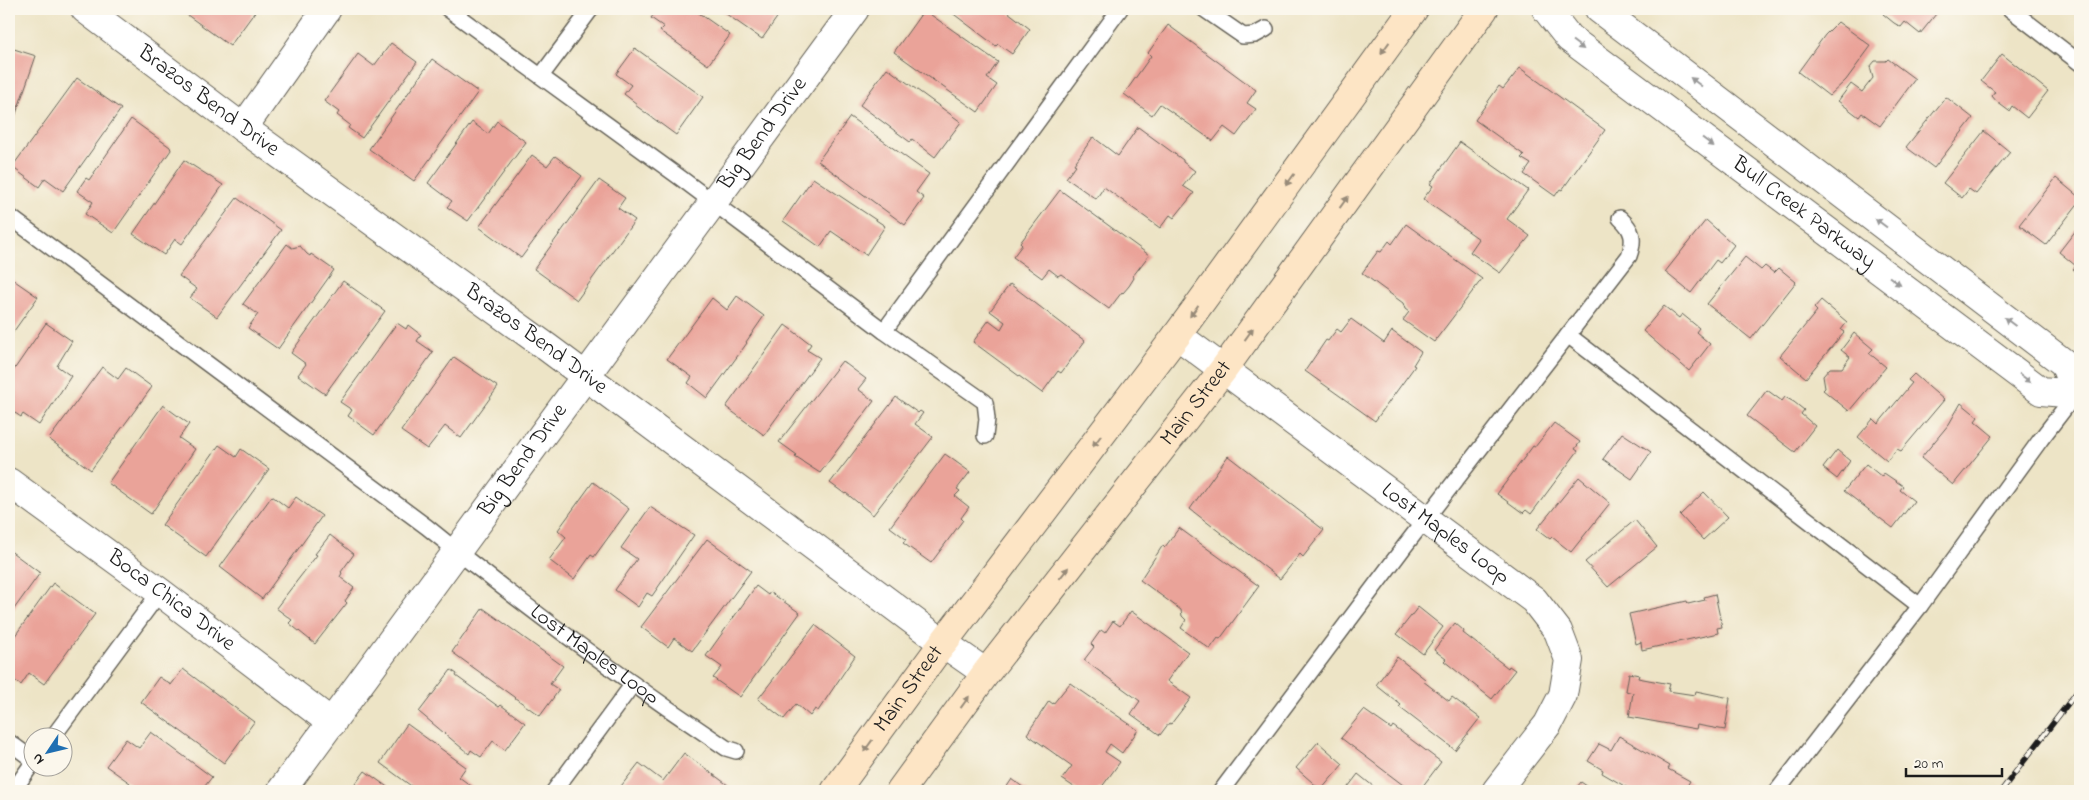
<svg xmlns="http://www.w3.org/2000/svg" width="2089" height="800" viewBox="0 0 2089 800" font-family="'Indie Flower',sans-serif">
<rect width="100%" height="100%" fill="#fbf7ec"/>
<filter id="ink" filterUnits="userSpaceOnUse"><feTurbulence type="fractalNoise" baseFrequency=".02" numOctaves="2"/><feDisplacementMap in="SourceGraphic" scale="10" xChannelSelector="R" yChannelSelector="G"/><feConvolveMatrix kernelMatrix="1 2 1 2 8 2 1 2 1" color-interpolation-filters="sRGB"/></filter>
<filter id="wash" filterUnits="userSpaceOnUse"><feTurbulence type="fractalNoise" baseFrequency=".0096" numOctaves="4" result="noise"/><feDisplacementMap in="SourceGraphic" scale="20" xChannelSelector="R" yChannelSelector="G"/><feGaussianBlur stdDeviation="1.12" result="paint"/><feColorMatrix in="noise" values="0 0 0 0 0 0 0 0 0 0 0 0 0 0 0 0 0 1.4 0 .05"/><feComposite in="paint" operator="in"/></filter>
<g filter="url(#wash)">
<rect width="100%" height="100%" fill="#ede4c6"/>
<g id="blocks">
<!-- building -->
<path fill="#eaa399" d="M179,9H257L230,46Z
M658,9H693L730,35L708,65L660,31L664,27L651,18Z
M719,9H783L762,39Z
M947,9H1010L1008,12L1030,29L1012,54L998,44L996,46Z
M1887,9H1940L1920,34L1905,22L1901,27L1894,23L1883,14Z
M924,10L998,62L987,78L997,85L978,112L894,52Z
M1838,22L1871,46L1846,80L1829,96L1798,72L1825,35Z
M1168,25L1256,90L1247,103L1256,109L1236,136L1224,127L1213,141L1160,104L1152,115L1124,94L1151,56L1148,53Z
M391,43L417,62L362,138L348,128L350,125L337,115L339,112L324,101L358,54L374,66Z
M635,48L703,97L676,135L635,105L637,104L624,94L631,85L616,74Z
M9,49L13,51L14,49L36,56L9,134Z
M2002,54L2048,91L2027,118L2012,106L2009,111L1997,102L1992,96L1995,92L1981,81Z
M432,59L478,92L414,181L369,149Z
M1888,59L1915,79L1880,126L1862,113L1859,117L1838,101L1851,84L1862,92L1873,78L1870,67L1875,61H1886Z
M887,68L961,122L935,157L912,139L910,142L860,105Z
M1520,68L1605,130L1562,190L1560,189L1555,196L1524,174L1531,164L1521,158L1524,155L1475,120L1499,86L1503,89Z
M77,78L121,109L63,191L45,178L39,187L12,167Z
M1946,97L1973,118L1934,168L1906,147Z
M850,117L929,174L916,192L924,198L905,225L818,161Z
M131,119L170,147L171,150L113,233L85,214L93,202L77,191L86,178L89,180Z
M497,121L526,142L468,221L447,207L452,201L428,183L472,122L488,134Z
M1138,127L1183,160V162L1195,171L1183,186L1194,193L1174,218L1170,215L1160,228L1104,187L1096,199L1066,178L1076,165L1074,164L1093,137L1118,156Z
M1984,131L2010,152L1976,194L1969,189L1962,198L1943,183Z
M1460,142L1528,190L1507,219L1530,236L1500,273L1470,252L1479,239L1423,199L1433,186L1430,184Z
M532,155L547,166L555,156L582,176L521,258L479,227Z
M184,160L223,185L182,244L175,239L164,255L133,234Z
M813,178L885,226L866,255L831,231L820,247L783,221Z
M2056,178L2080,198V201L2046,245L2019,225Z
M599,180L625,198L618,208L635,220L577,300L534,269Z
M1060,190L1149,255L1133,276L1134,278L1129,286L1123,293L1122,292L1109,309L1061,274L1058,276L1049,269L1042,278L1013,257L1022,245L1020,243Z
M237,198L281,230L217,317L190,298L197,289L179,276Z
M1706,220L1734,245L1720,263L1716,260L1691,293L1665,272Z
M1406,224L1482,279L1434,342L1403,320L1409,312L1405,309L1403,303L1362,273L1378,251L1381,252L1389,241L1392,244Z
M2080,225V276L2073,269L2076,266L2059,252Z
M287,244L292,248L300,246L307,254L310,256L311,254L334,270L278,349L248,328L258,314L243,304Z
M1745,257L1761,270L1765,266L1774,273L1779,268L1796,282L1751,339L1707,304Z
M12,279L38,297L9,338V284Z
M343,281L385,311L325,394L298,375L306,364L291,353Z
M1010,284L1085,341L1061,373L1058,371L1042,393L973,342L989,320L1001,329L1005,322L990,311Z
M737,296L764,316L746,342L747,343L707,398L688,383L692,377L667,359L712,298L727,310Z
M1821,300L1847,322L1841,330L1844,332L1806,378L1780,356L1817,311L1814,308Z
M1664,306L1679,318L1682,314L1699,328L1696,332L1710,344L1689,371L1643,331Z
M1351,319L1384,343L1392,331L1421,352L1413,365L1415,366L1375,421L1305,371L1326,340L1328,341L1337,329L1341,332Z
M46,323L72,341L57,366L71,376L39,425L23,414L21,417L9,409V377Z
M397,323L406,329L408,325L421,335L417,341L433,352L374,435L348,416L352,410L340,402Z
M785,325L811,344L807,350L820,358L764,435L726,407Z
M1854,333L1873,349L1869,353L1886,367L1849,411L1823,390L1825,388L1823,376L1830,368H1842L1850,357L1841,350Z
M454,357L498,387L461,438L445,426L427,449L401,431Z
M842,361L866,379L858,389L874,401L820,473L795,457L797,455L779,442Z
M102,367L118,379L126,368L152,387L91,470L49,439Z
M1914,374L1944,400L1901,451L1897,449L1887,461L1858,437L1873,419L1878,424L1912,383L1908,380Z
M1767,390L1782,401L1785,397L1794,402L1804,410L1801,414L1815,426L1795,452L1747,416Z
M896,397L918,413L920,411L923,413L915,424L933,437L873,515L846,493L845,494L830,483Z
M1961,403L1978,417L1975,421L1993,436L1953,485L1921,458L1949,424Z
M163,405L189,424L179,438L195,449L151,514L108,483Z
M1554,423L1580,442L1575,449L1578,451L1531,514L1526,510L1523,513L1497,494L1533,446L1535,447Z
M1622,433L1651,452L1632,479L1603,459Z
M219,445L236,457L241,449L269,469L206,557L162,525Z
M1837,450L1850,461L1837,479L1823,468Z
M945,454L970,472L957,489L960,491L955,496L969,507L961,518L963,520L931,563L903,543L906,539L890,527Z
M1228,456L1324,530L1303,557L1300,554L1280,579L1190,509Z
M1866,464L1882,477L1884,473L1903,486L1900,490L1914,501L1893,528L1844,491Z
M1579,477L1610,503L1571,552L1552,537L1550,539L1537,529Z
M593,482L629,509L594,557L591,555L574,579L549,560L566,537L558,530Z
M1704,492L1728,517L1703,540L1680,515Z
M272,496L288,508L296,497L322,516L262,599L220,567Z
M650,507L694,535L652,596L647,593L638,607L615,590L637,559L621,548Z
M1635,520L1657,547L1608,587L1585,562Z
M1179,528L1259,586L1220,639L1218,638L1210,649L1181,628L1186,620L1182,616L1181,610L1140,580L1163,545L1165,547Z
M330,535L354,554L341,572L342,573L340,577L354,588L345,601L347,603L315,644L289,623L292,620L276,608L317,555L315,554Z
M707,539L751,571L692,651L674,638L668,647L641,627Z
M9,550L40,573L9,616Z
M53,583L95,614L44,684L29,673L21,685L9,676V644Z
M756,586L768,595L770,592L800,613L740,697L713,678L722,667L706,656Z
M1715,594L1722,627L1717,628L1718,633L1642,650L1641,642L1636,644L1629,614L1687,601L1688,604L1705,600L1704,597Z
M1418,607L1443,627L1423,654L1397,634Z
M483,608L563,666L550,684L559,690L540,716L452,652Z
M1131,611L1188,652L1167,681L1191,698L1171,724L1169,723L1160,735L1131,714L1140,701L1084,660L1094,647L1091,644L1101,630L1105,633L1113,621L1120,626Z
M1455,623L1464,631L1463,633L1508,668L1509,666L1515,670L1492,699L1444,661L1446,659L1434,650Z
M815,625L855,656L818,711L815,709L810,716L796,704L784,719L758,699Z
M1397,657L1425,679L1423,681L1449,701L1452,697L1480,718L1455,750L1399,707L1401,705L1376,685Z
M183,669L254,722L224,763L141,702L159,677L171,685Z
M451,670L457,674L456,676L499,707L501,705L525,723L505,750L493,741L481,757L471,750L469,754L419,712Z
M1629,673L1639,675L1638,678L1670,684L1668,691L1695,695L1696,691L1730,698L1725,730L1697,725L1696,729L1629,717L1633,693L1626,691Z
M1070,683L1138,730L1122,753L1110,744L1105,752L1120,762L1101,788L1100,787L1096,791H1080L1062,779L1072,766L1027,734L1049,701L1053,704Z
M1364,710L1391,729L1393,726L1441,762L1419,791H1411L1341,738Z
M407,724L466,767L459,777L474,788L471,791H418L380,763Z
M151,732L212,777L201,791H133L127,787L130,783L106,766L126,739L139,748Z
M1619,736L1670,766L1668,769L1690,781L1684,791H1633L1602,773L1603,770L1588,761L1599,744L1611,750Z
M1318,742L1343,764L1321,790L1296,768Z
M684,753L736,791L618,790L639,763L663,781Z
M365,771L393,791H350Z
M1358,774L1379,791H1345Z
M1012,779L1028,791H1004Z
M1581,782L1594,791H1574Z"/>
</g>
</g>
<g filter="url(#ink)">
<use href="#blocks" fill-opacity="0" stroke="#656258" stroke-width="1"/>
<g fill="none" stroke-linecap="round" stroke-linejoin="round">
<!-- lane casing -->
<g stroke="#656258" stroke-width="18">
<g id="lane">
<path d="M448,9L682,179L884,331L985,402L987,419L985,436"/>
<path d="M1204,9L1243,36L1255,35L1266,29"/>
<path d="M2010,9L2080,63"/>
<path d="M541,76L591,9"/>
<path id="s1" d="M9,216L427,527C522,605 623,679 726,748L736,751"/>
<path d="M884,331L1120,9"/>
<path d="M1568,335L1920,606"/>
<path d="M52,738L160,592"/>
<path d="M9,742L32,759"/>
<path d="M13,791L32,764"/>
<path d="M554,791L633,684"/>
<path d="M1221,791L1404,547L1629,256C1635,239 1633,230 1620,218"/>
<path d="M1777,791L1920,606L2041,439L2078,391"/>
</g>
</g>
<!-- street casing -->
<g stroke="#656258" stroke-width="30">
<g id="street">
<path id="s2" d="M85,9L243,128L548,348L943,643L986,673"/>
<path id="s3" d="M1546,9L1569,38L2041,391L2076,394L2080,397"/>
<path d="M1599,9L2064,363L2076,394"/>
<path d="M243,128L327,9"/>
<path id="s4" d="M1177,335L1534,600L1558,631L1569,660L1563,695L1548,724L1496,791"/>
<path id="s5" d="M9,482L160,592L332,723"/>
<path id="s6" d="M281,791L855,9"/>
</g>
</g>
<!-- secondary casing -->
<g stroke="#656258" stroke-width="30">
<g id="secondary">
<path id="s7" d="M835,791L943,643L1177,335L1414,9"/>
<path id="s8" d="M900,791L986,673L1223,370L1484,9"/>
</g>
</g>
<!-- lane -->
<use href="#lane" stroke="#fff" stroke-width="15"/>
<!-- street -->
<use href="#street" stroke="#fff" stroke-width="28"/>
<!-- secondary -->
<use href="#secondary" stroke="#fde5c5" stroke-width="28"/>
<!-- rail casing -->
<g stroke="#1c1c1c" stroke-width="5.5">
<path id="rail" d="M2001,791L2080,688"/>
</g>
<!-- rail -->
<use href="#rail" stroke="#fbf7ec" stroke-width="4" stroke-dasharray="11" stroke-linecap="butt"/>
</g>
<!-- one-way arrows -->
<defs><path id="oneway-solid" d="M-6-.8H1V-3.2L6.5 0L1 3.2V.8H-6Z" transform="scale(1.25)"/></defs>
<g fill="#999">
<use href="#oneway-solid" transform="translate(1578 45) rotate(37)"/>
<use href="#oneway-solid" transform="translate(1696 82) rotate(-143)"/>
<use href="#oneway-solid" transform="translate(1708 142) rotate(37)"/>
<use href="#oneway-solid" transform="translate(1881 223) rotate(-143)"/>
<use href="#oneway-solid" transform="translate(1895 281) rotate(37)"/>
<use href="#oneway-solid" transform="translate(2010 322) rotate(-143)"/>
<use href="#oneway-solid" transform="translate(2025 378) rotate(37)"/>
</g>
<g fill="#988b79">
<use href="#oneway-solid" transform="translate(1385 48) rotate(126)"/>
<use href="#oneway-solid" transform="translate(1290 180) rotate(126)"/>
<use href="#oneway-solid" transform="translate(1344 202) rotate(-54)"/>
<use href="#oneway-solid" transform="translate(1194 311) rotate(126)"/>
<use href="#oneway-solid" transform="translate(1249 334) rotate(-54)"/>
<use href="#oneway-solid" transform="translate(1097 441) rotate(127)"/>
<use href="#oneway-solid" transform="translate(1064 573) rotate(-52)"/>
<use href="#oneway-solid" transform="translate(965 702) rotate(-54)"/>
<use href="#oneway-solid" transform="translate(868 746) rotate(126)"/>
</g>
</g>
<g text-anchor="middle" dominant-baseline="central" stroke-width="5" stroke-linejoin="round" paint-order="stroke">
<!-- street labels -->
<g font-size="22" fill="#1c1c1c" stroke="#fbf7ec">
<text stroke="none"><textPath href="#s2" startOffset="154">Brazos Bend Drive</textPath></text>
<text stroke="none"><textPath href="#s6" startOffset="815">Big Bend Drive</textPath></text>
<text stroke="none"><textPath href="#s3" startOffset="330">Bull Creek Parkway</textPath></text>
<text stroke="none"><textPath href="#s2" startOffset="559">Brazos Bend Drive</textPath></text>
<text stroke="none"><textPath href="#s8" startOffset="488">Main Street</textPath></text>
<text stroke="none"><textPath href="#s6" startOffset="410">Big Bend Drive</textPath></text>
<text stroke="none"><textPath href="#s4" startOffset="334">Lost Maples Loop</textPath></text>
<text stroke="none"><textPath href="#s5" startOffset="201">Boca Chica Drive</textPath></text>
<text stroke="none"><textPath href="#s1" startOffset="732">Lost Maples Loop</textPath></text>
<text stroke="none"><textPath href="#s7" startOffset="126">Main Street</textPath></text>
</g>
</g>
<!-- margin -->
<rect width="2089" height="800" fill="none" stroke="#fbf7ec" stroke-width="30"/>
<!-- north arrow -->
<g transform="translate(48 752) rotate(235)"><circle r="24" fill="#fbf7ec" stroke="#a29f99"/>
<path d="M0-4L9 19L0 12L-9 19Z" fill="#1f6fb2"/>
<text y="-8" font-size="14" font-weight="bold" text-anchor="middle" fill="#1c1c1c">N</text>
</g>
<!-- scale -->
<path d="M1906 768v8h96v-8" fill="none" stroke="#1c1c1c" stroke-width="2.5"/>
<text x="1914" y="768" font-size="15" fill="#1c1c1c" stroke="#fbf7ec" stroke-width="4" paint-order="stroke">20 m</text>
</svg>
